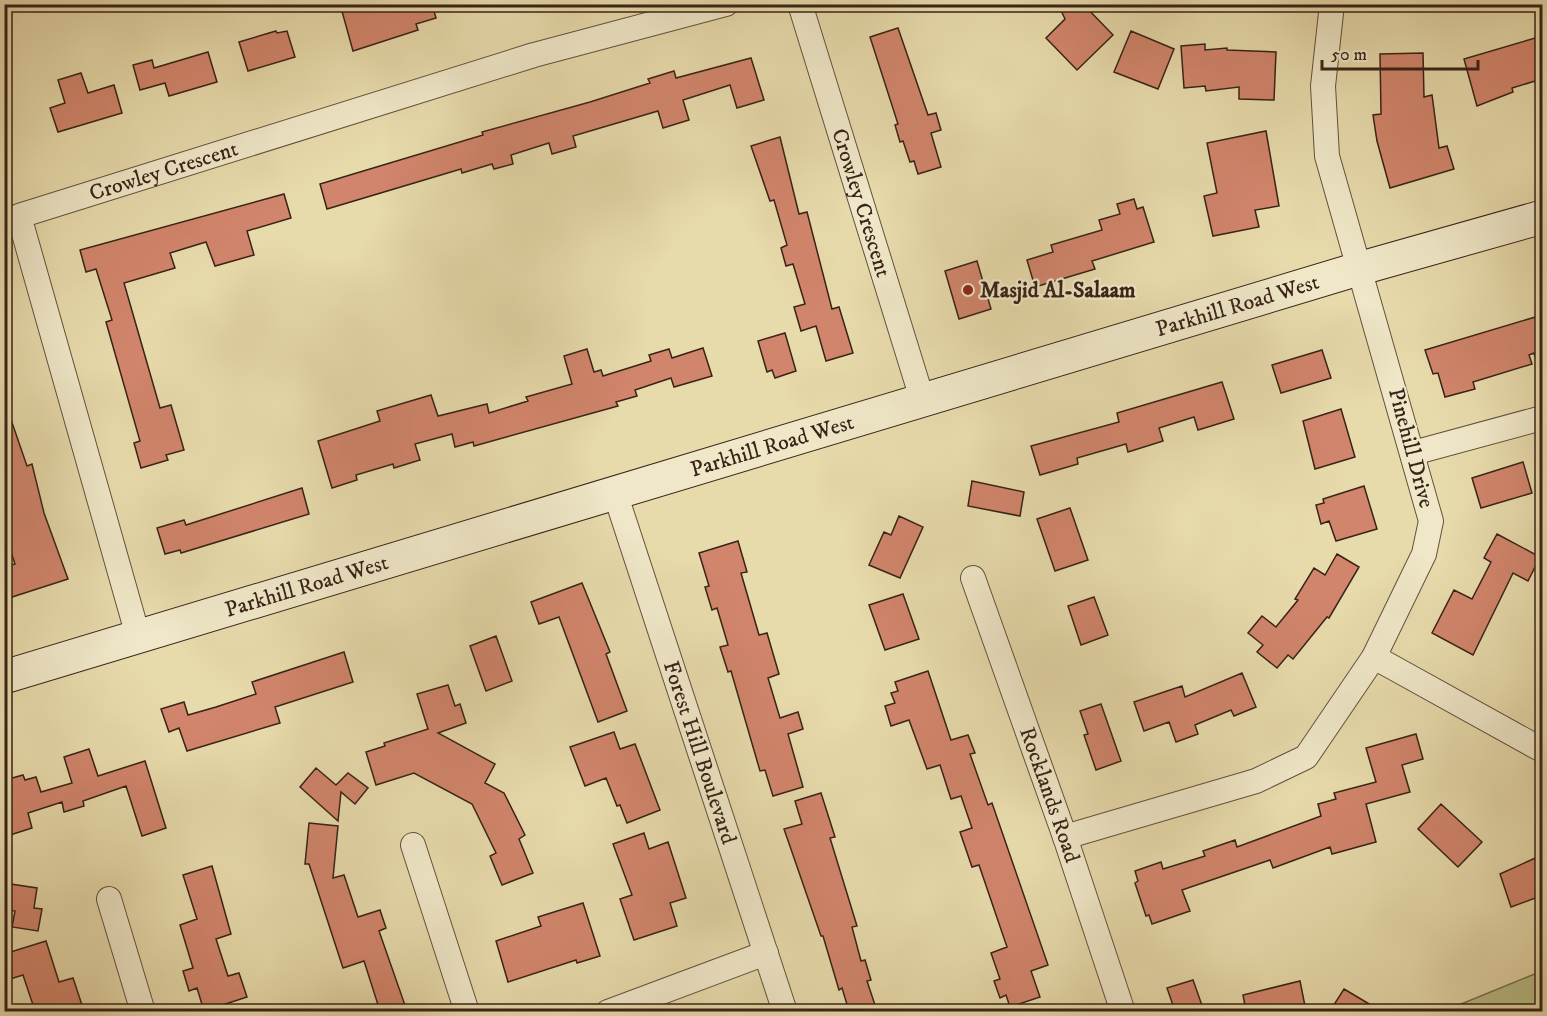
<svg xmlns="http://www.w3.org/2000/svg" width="1547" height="1016" viewBox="0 0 1547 1016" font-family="'IM FELL DW Pica',serif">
<rect width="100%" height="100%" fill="#e7daab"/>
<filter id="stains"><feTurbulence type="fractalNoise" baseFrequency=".00333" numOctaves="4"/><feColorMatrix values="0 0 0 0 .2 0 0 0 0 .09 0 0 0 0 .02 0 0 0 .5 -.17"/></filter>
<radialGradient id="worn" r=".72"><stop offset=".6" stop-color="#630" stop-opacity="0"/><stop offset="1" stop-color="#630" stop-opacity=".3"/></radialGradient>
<!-- green -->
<path fill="#b8be87" stroke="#78704f" stroke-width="1.5" d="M1542,971V1011H1450L1449,1009Z"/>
<!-- building -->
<path fill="#d1856c" stroke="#382317" stroke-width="1.5" d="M340,4H432L436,18L416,24L418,30L353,51Z
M1058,4H1083L1113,35L1077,70L1046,38L1065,19Z
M898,28L928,115L936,113L941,130L931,133L941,167L918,174L914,161L910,162L903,141L900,142L895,125L898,124L870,37Z
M276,31L277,33L287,31L295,57L248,71L239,42Z
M1131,31L1174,49L1158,89L1114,72Z
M1542,36V79L1512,88L1513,92L1477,106L1464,59Z
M1205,44V50L1227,48V50L1276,52L1274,100L1239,99V87L1206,91L1205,86L1184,88L1181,46Z
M208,52L217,82L169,96L165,83L140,90L133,65L152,60L154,68Z
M1423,53L1424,97L1432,95L1439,148L1447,146L1454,169L1390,188L1377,141L1373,115L1381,114L1380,54Z
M751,58L764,100L737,108L730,85L683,100L689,120L663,128L658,111L573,136L576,147L552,154L549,143L511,155L513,164L494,169L492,164L462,173L461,169L327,209L320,184L483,135L482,132L590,102L650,83L648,79L674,71L676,78Z
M81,73L88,93L114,85L122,113L58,132L50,108L65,103L58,80Z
M1266,131L1279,206L1255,210L1259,227L1213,236L1204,196L1217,193L1207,143Z
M780,137L799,214L807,212L832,309L839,307L853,353L826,361L816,326L801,331L794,307L805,304L793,264L786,266L781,248L787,245L774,200L770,201L751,146Z
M284,194L291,218L247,231L254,255L215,266L206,242L170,253L175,268L124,283L160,408L171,405L184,450L166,455L168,460L141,468L134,443L140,441L106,322L112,320L96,269L86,272L80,250Z
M1134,199L1137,209L1143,207L1154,242L1092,261L1095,269L1035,287L1027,260L1053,252L1051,245L1102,230L1099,220L1120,214L1117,204Z
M977,261L991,309L959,319L945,271Z
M1542,315V365L1538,366L1534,353L1529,355L1532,364L1473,382L1475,389L1445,397L1438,373L1433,374L1425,350Z
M785,333L796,371L775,378L772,370L767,372L758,341Z
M703,348L712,376L674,387L671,378L635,390L637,396L616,402L618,406L474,446L473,442L455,447L452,434L415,444L420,460L394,468L393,464L356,475L357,480L332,488L318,441L380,421L377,411L431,395L438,416L487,404L489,413L528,401L526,397L572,384L564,356L587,349L594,372L601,370L603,376L651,361L649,355L669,349L672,358Z
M1322,350L1331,378L1281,393L1272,365Z
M1222,382L1234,419L1198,430L1194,417L1159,428L1163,441L1128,452L1126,444L1077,458L1078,464L1040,475L1031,446L1119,422L1117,413Z
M1341,409L1355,457L1315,469L1303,421Z
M4,411H8L27,466L32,464L44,513L68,579L9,598L4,584V567L15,564L4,530Z
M1523,462L1532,493L1481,508L1472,478Z
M972,481L1024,492L1020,516L968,506Z
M1364,486L1377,529L1336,541L1329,521L1321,524L1316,505L1324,503L1323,499Z
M302,488L309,514L181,553L180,550L165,554L157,528L184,520L186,525Z
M1070,508L1088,560L1055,571L1037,519Z
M899,516L923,527L900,578L869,565L884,532L891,535Z
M1497,534L1540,557L1528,581L1513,573L1473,655L1432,633L1454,590L1472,599L1491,562L1484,558Z
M738,541L747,572L741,573L759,635L767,633L779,674L768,678L780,718L798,712L803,729L788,734L803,787L773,796L765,770L760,771L731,671L728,672L720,647L728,645L717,608L712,610L705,587L709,586L699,553Z
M1337,554L1359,567L1329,618L1327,617L1293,659L1288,655L1277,668L1257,652L1263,645L1248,633L1262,616L1276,627L1298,600L1295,599L1314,568L1325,575Z
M582,583L610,652L606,654L627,711L598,722L559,617L539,624L531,602Z
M903,594L919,639L885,650L869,605Z
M1094,597L1108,635L1081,645L1068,606Z
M496,636L512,681L486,691L470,646Z
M344,652L353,682L275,707L280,723L187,751L179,728L169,732L161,709L184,702L188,715L216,707L256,694L252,682Z
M928,671L951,740L968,735L975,753L970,754L988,805L992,803L1048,965L1031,971L1040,997L1010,1007L1006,995L1000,998L994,981L1000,979L991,953L1007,947L979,865L972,867L960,832L972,828L961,796L951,799L940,765L927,769L909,720L891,726L885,706L895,703L891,693L898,691L895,682Z
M1242,673L1256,707L1234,716L1231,710L1195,725L1198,734L1176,742L1169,722L1144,731L1134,702L1182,686L1185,697Z
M448,685L455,706L460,704L466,723L438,733L495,764L485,783L504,793L525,835L519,839L533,873L502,885L490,856L496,853L472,804L414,773L376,785L366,752L385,746L384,743L428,729L417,694Z
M1101,704L1121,761L1096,770L1084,735L1088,734L1080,711Z
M614,732L620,749L635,744L660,810L627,823L620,805L617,806L606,778L585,786L570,747Z
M1416,734L1423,759L1402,765L1410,792L1366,804L1376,842L1332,854L1330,847L1273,868L1270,860L1182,890L1190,911L1152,924L1149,915L1146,916L1135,883L1138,881L1135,871L1161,862L1163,869L1205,856L1203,851L1235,840L1237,847L1321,816L1318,804L1336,799L1334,793L1376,782L1366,748Z
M89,749L98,776L145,761L166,828L142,836L126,786L83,801L84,806L64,812L62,802L28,813L32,828L10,835L4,819L5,780L23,775L25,780L36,777L41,792L72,783L64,757Z
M316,768L336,785L348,773L368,788L355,804L341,792L338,821L300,787Z
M821,793L835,837L830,838L857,926L852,927L861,961L865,960L871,980L867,981L877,1011H849L842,988L839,990L823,936H821L784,829L802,824L795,801Z
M1441,804L1482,842L1458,867L1418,829Z
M309,823L338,826L333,878L344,875L358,917L380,910L386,928L379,931L407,1011H380L364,961L343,968L309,864H305Z
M644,833L649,849L668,842L686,898L670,903L677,926L634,940L620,899L632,895L613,844Z
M1542,855V905L1538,897L1511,907L1500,874Z
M212,866L231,934L216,939L228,976L239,973L247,997L204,1011L197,988L189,991L183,971L193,968L180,925L197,919L183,875Z
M4,883L37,888L34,908L42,909L38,931L12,927L15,911L4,909Z
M583,903L600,956L577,963L576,960L508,982L496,941L541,926L538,917Z
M46,941L59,982L73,978L84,1011H35L23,975L4,981V954Z
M1193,980L1204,1011H1175L1167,988Z
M1300,981L1306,1011H1246L1243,995Z
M1344,989L1381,1011H1330Z"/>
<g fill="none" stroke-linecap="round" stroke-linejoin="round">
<!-- street casing -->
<g stroke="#64513c" stroke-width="26">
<g id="street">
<path id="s1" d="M800,4L923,402"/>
<path d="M1413,453L1542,418"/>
<path id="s2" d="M615,493L785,1012"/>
<path id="s3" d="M973,578L1065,837L1123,1012"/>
<path id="s4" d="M138,636L19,216L534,55L726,4"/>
<path d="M1374,657L1542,750"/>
<path d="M1065,837L1256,781L1306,757L1374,657L1424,554L1431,521L1327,156L1323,86L1332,4"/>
<path d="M413,845L467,1012"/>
<path d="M109,899L143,1012"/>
<path d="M608,1012L766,953"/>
</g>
</g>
<!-- secondary casing -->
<g stroke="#382317" stroke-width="35">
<g id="secondary">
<path id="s5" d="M4,677L1358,269L1542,217"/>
</g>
</g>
<!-- street -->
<use href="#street" stroke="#efe7c8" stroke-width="24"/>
<!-- secondary -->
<use href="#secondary" stroke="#efe7c8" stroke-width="33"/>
</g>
<!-- markers -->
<circle fill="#8f2418" stroke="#efe7c8" stroke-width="2" cx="968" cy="290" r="6"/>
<g text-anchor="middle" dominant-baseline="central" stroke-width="4.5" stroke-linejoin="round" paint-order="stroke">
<!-- street labels -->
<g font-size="22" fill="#382317" stroke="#efe7c8">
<text stroke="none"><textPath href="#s4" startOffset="588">Crowley Crescent</textPath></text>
<text stroke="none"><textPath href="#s1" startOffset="208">Crowley Crescent</textPath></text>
<text stroke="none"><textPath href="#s5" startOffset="1288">Parkhill Road West</textPath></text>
<text stroke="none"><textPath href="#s5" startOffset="802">Parkhill Road West</textPath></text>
<text transform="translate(1411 448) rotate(75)">Pinehill Drive</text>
<text stroke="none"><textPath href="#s5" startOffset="316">Parkhill Road West</textPath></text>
<text stroke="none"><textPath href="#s2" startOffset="273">Forest Hill Boulevard</textPath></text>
<text stroke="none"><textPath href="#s3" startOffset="230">Rocklands Road</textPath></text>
</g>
<!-- poi labels -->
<g font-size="22" font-weight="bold" fill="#382317" stroke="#efe7c8" text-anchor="start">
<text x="980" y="290">Masjid Al-Salaam</text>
</g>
</g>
<!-- margin -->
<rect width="1547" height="1016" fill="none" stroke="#e7daab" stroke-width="24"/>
<rect x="6" y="6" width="1535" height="1004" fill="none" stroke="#382317" stroke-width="3"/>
<rect x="12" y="12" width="1523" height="992" fill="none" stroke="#382317" stroke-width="1.5"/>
<!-- scale -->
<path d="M1322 60v9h156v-9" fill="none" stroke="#382317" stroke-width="3"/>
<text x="1331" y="60" font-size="18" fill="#382317" stroke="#efe7c8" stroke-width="4.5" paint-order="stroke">50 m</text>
<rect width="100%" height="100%" filter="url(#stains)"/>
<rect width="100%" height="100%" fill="url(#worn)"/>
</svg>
